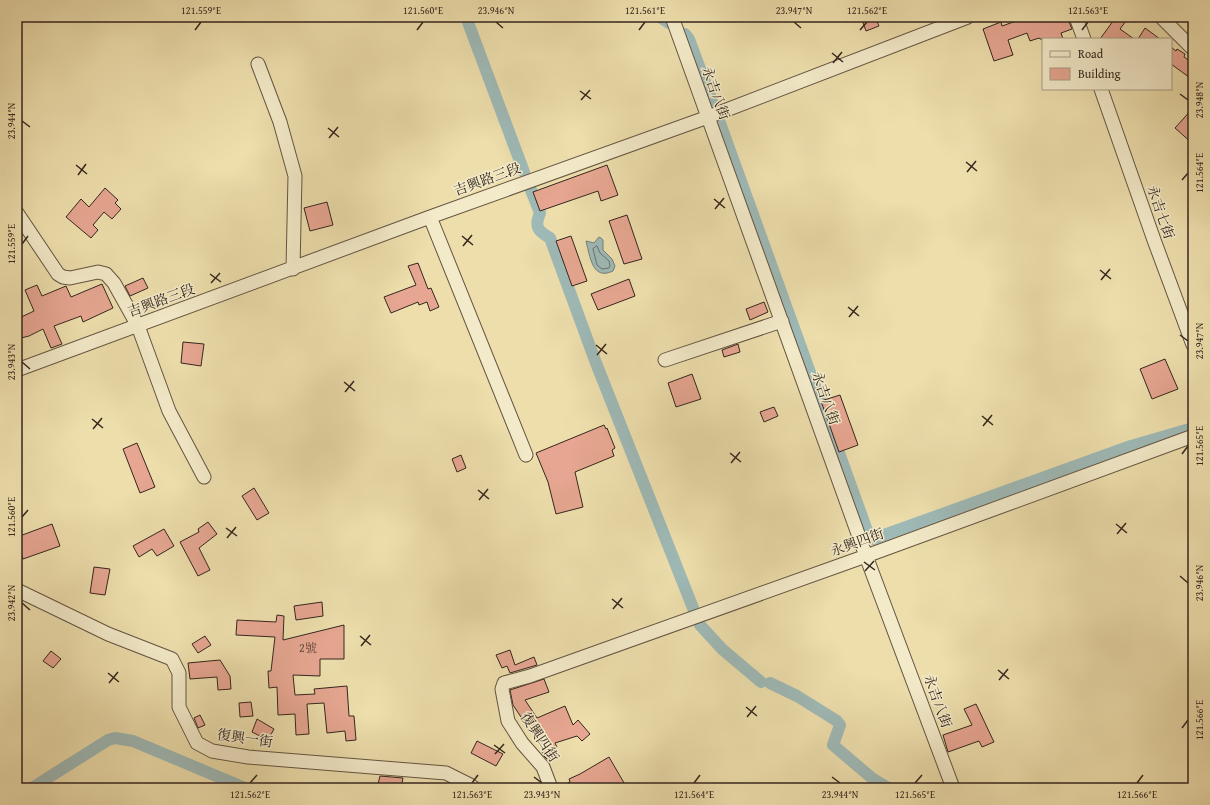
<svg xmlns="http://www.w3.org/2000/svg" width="1210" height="805" viewBox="0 0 1210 805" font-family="'Gentium Book Plus','Noto Serif TC',serif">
<rect width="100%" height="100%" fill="#eddeac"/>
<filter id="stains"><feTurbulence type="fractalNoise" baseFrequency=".005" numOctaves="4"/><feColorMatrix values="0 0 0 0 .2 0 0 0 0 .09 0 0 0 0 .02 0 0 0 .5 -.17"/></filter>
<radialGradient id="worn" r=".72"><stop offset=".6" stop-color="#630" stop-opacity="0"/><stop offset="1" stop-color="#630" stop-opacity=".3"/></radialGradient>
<!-- water -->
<path fill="#9eb9b6" stroke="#747e79" d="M599,237L601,238L603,240V250L612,259L615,266L613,271C592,281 590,256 586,241L594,243Z"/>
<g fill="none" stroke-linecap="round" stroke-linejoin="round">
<!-- shore -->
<path stroke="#6a706a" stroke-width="1" d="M597,246L600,253L609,261L610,266L609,268L602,269L597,265L593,249Z"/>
<!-- canal -->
<path stroke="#9eb9b6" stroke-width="12" d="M466,17L524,172
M660,17L669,23
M685,34L689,39L712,101
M720,123L869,536L873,539L1131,446L1193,428
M531,190L540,213C534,227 538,231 550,238L596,363L695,613
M700,625L722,649L761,682
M770,683L797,696L837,721L840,725L833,745L873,779L888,788
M32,788L108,740L115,738L133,741L245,788"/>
</g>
<!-- building -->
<path fill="#e6a691" stroke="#35261e" d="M861,17H875L879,26L866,31Z
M1021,17H1067L1072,29L1061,33L1063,39H1040L1039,38L1030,41L1027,33L1008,40L1013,55L994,61L983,29L1001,22L1002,26L1022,19Z
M1116,17H1129L1120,29L1134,39H1100Z
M1145,28L1160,39H1138Z
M1171,47L1176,51L1177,49L1185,54L1184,57L1193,63V80L1171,64Z
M1193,108V144L1175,128Z
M607,165L618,195L601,201L598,191L540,211L533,192Z
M105,188L118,200L115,203L121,209L112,219L104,212L93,225L98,230L91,238L66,217L81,199L89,207Z
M327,202L333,225L310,231L304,208Z
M627,215L642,259L624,264L609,221Z
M571,236L587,281L572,286L556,241Z
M418,263L428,289L431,288L439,307L430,311L427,302L419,305L418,302L391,313L384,297L416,285L408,266Z
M143,278L148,288L130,296L125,286Z
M629,279L635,296L598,310L591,294Z
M102,284L113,308L83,322L81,316L54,326L62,344L51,348L43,329L29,336L17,339V319L34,311L25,290L37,285L42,296L66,286L71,297Z
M764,302L768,312L750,320L746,309Z
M183,342L204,344L201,366L181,363Z
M738,344L740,352L724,357L722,350Z
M1165,359L1178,389L1152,399L1140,369Z
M692,374L701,399L676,407L668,383Z
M840,395L858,445L839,452L821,401Z
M774,407L778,416L764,422L760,412Z
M604,425L606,429L607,428L615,448L612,450L614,456L575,472L583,507L556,514L548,482L536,453Z
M137,443L155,487L140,493L123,449Z
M461,455L466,468L457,472L452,459Z
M254,488L269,513L257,520L242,496Z
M208,522L217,534L199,548L210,570L198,576L180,542L199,532L198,529Z
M52,524L60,546L23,559L17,543V537Z
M164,529L174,546L157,556L152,549L139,557L133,546Z
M94,567L110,569L105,595L90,593Z
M322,602L323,616L296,620L294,606Z
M277,615L284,616L283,640L344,625V659H320V676L293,675L295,695L315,694L314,689L347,686L349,716H354L356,740L346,741L345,731L327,733L324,703L307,704L309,734L296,735L295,714L278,715L277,687L269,688L268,671H271L275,637L236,635L237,620L276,622Z
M205,636L211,645L198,653L192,644Z
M510,650L515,665L534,657L537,665L510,673L507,666L502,668L496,655Z
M51,651L61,659L53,668L43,661Z
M220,660L230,676L231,689L218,690L217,677L190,679L188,663Z
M544,679L549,692L525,700L537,718L565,706L573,725L578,720L590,734L582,741L577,736L555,743L557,747L555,748L557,756L547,759L544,756L534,726L529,729L513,705L510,690Z
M251,702L253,716L240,717L239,703Z
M976,704L994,742L982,747L979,741L948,752L943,735L972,725L964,709Z
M200,715L205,725L198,728L194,718Z
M257,719L274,729L268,740L252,732Z
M477,741L503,754L496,766L471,753Z
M609,757L627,788H559V787L570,782L569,779L580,774Z
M380,776L403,778L401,788L378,784Z"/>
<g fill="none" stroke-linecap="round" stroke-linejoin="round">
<!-- minor casing -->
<g stroke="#635442" stroke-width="15">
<path id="minor" d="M672,17L866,556L953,788
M1076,17L1084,39
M1161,17L1193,49
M258,64L280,122L295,176L293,269
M1101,89L1154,240L1193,345
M17,213L58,274L63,277L70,278L98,272L106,274L114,283L138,326L169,411L204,477
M430,217L526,455
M665,360L782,321
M17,370L430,217L708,117L968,17
M17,590L108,634L172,659L179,673V707L197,743L212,751L248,757L446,773L470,785L474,788
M551,788L543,767L522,743L508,721L502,689L504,683L530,676L866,556L1193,436"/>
</g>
<!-- minor -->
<use href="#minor" stroke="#f3eac9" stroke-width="13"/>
</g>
<!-- ticks -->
<path fill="none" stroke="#35261e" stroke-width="1.5" d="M496,22L503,28M794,22L801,28M195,30L201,22M417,30L423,22M639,30L645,22M860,30L867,22M1082,30L1088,22M832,53L843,62M833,63L842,52M580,91L591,99M1180,94L1188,100M581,100L590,90M22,121L30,127M328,128L339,137M329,138L338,127M966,162L977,171M76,165L87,174M967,172L976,161M78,175L86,164M1182,180L1188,173M714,199L725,208M715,209L724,198M462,236L473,245M22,244L28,236M463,246L472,235M1100,270L1111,279M210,274L221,282M1101,280L1110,269M211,283L220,273M848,307L859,316M849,317L858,306M1180,335L1188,341M596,345L607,354M597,355L606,344M22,362L30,369M344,382L355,391M345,392L354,381M982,416L993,425M92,419L103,428M983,426L992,415M93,429L102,418M730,453L741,462M1182,454L1188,446M731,463L740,452M478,490L489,499M479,500L488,489M22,517L28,510M1116,524L1127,533M226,528L237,536M1117,534L1126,523M227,538L236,527M864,562L875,570M865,571L874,561M1180,576L1188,583M612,599L623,608M22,603L30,610M613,609L622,598M360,636L371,645M361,646L370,635M998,670L1009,679M108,673L119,682M999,680L1008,669M109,683L118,672M746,707L757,716M747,717L756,706M1182,728L1188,720M494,745L505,753M495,754L504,744M534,777L542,783M832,777L840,783M250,783L257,775M472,783L478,775M694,783L700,775M915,783L922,775M1137,783L1143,775"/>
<g text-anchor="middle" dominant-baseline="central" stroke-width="3" stroke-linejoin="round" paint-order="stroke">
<!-- number labels -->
<g font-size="12" fill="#61463b">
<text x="308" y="647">2號</text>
</g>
<!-- street labels -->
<g font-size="14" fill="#35261e" stroke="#f3eac9">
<text transform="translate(716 93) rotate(70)">永吉八街</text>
<text transform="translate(487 179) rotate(-20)">吉興路三段</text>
<text transform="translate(1161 212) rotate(71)">永吉七街</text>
<text transform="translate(161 300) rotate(-20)">吉興路三段</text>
<text transform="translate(826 398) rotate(70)">永吉八街</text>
<text transform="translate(857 542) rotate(-20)">永興四街</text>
<text transform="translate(938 701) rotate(70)">永吉八街</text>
<text transform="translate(540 737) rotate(56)">復興四街</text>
<text transform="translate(245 738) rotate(8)">復興一街</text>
</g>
</g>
<!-- margin -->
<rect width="1210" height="805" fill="none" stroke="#eddeac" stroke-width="44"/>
<!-- legend -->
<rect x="1042" y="38" width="130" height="52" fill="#f3eac9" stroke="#a79c85"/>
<rect x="1050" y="51" width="20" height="6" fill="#f3eac9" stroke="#a79c85"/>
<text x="1078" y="58" font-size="12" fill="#35261e">Road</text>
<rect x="1050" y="68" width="20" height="12" fill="#e6a691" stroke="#a79c85"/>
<text x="1078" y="78" font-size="12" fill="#35261e">Building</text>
<rect x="22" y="22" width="1166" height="761" fill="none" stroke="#35261e" stroke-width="1.5"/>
<g font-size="10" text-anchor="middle" fill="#35261e">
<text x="201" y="14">121.559°E</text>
<text x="423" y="14">121.560°E</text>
<text x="496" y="14">23.946°N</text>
<text x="645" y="14">121.561°E</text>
<text x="794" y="14">23.947°N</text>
<text x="867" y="14">121.562°E</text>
<text x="1088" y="14">121.563°E</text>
<text transform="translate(1199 100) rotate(-90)" y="4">23.948°N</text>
<text transform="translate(11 121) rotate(-90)" y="4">23.944°N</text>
<text transform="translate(1199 173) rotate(-90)" y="4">121.564°E</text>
<text transform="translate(11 244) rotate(-90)" y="4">121.559°E</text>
<text transform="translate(1199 341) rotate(-90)" y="4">23.947°N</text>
<text transform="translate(11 362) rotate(-90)" y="4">23.943°N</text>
<text transform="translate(1199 446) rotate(-90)" y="4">121.565°E</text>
<text transform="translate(11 517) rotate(-90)" y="4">121.560°E</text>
<text transform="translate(1199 583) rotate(-90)" y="4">23.946°N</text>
<text transform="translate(11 603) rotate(-90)" y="4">23.942°N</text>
<text transform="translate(1199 720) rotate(-90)" y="4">121.566°E</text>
<text x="250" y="798">121.562°E</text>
<text x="472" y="798">121.563°E</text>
<text x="542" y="798">23.943°N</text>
<text x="694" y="798">121.564°E</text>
<text x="840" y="798">23.944°N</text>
<text x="915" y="798">121.565°E</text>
<text x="1137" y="798">121.566°E</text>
</g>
<rect width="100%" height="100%" filter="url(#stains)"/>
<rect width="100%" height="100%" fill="url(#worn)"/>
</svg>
